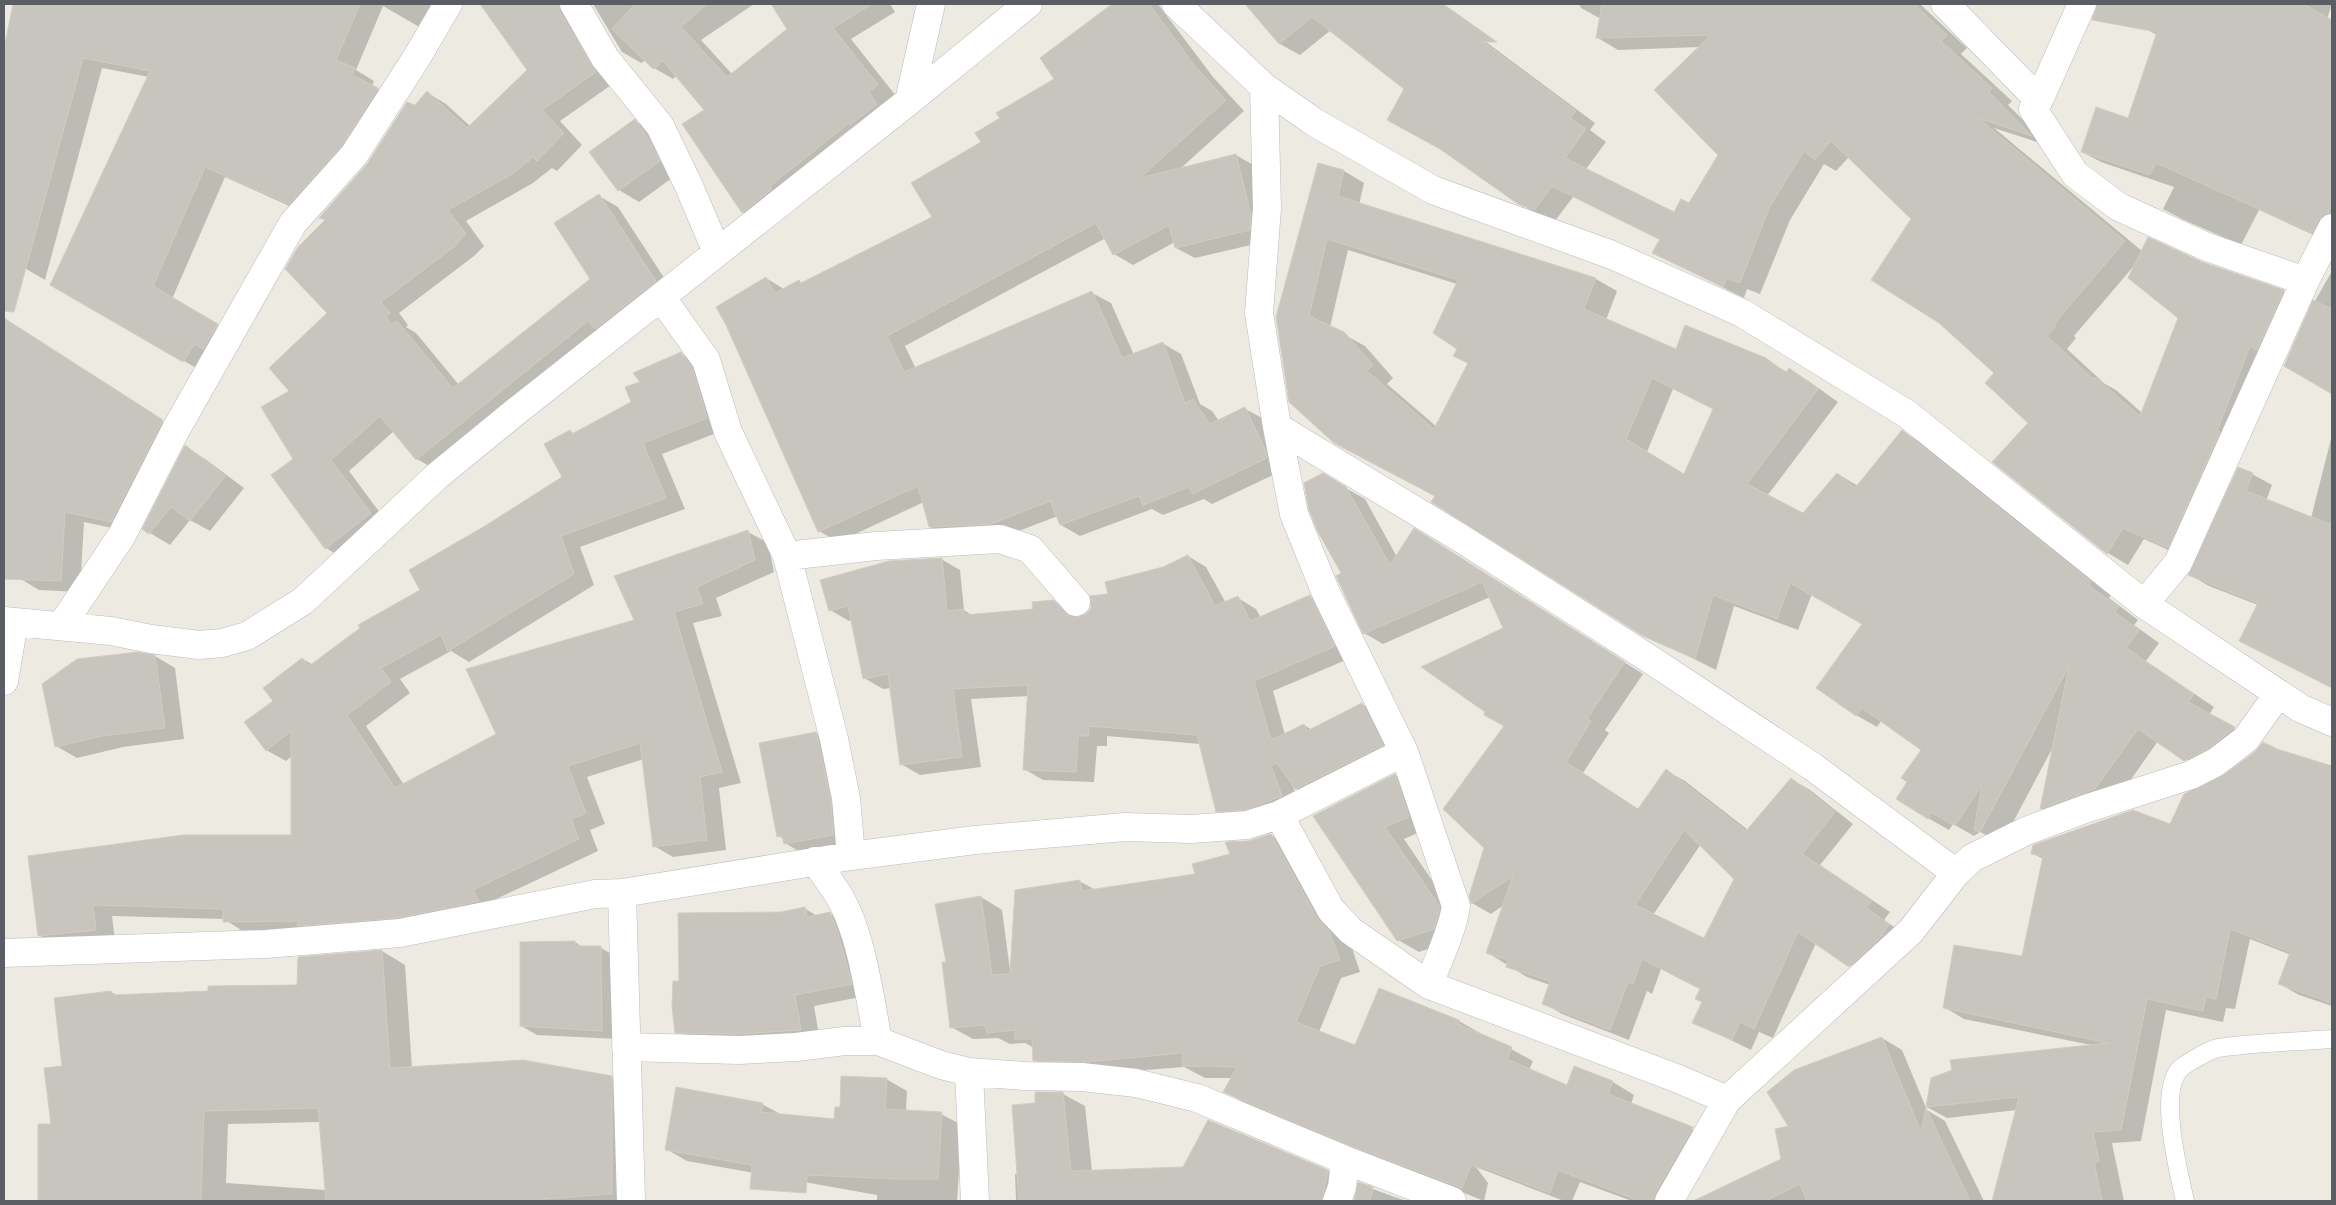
<svg xmlns="http://www.w3.org/2000/svg" width="2336" height="1205" viewBox="0 0 2336 1205" font-family="Commissioner,sans-serif">
<rect width="100%" height="100%" fill="#edebe1"/>
<!-- shadow -->
<path fill="#0003" fill-rule="evenodd" d="M14,4H453L435,36L383,6L356,70L374,81L372,86L397,100L309,215L225,177L172,299L237,336L203,372L52,284L149,77L102,68L45,280L4,256V64L15,20L11,18Z
M502,4H583L614,83L560,121L582,145L557,171L552,168L533,183L466,221L484,246L474,256L399,313L408,325L406,327L416,333L459,385L592,279L599,196L618,207L674,293L436,470L417,459L394,431L349,471L389,525L344,559L326,548L294,460L291,391L329,313L326,221L321,218L428,93L446,104L470,126L529,70L488,13Z
M593,4H754L701,40L732,74L788,29L773,4H890L895,12L851,39L896,96L762,223L743,212L705,110L677,75L673,79L654,68L646,60L641,63L622,52Z
M1114,4H1158L1213,77L1244,111L1180,169L1236,155L1255,166L1268,241L1195,258L1176,248L1175,242L1133,265L1114,254L1106,238L905,346L916,369L1092,293L1111,303L1134,355L1162,343L1181,354L1200,404L1212,411L1219,421L1245,409L1264,419L1286,469L1212,504L1204,499L1163,515L1152,509L1080,536L1061,525L1058,516L1011,534L949,537L930,527L924,502L838,542L819,531L766,278L784,289L802,284L933,218L982,143L1002,118L1056,80L1041,58Z
M1246,4H1435L1595,123L1590,130L1606,142L1586,169L1675,213L1689,204L1719,155L1700,47L1618,50L1598,38L1601,19L1581,8L1579,4H1920L1967,48L1961,54L2012,101L2008,105L2049,146L1994,128L2142,251L2201,263L2283,291L2304,303L2188,559L2144,539L2128,565L2108,553L1994,462L2030,423L1995,373L1912,219L1849,157L1836,171L1824,164L1790,220L1760,294L1747,289L1744,298L1654,253L1660,240L1573,197L1555,221L1540,216L1519,203L1406,89L1331,30L1300,55L1280,44ZM2133,267L2179,318L2142,413L2116,390L2105,384L2067,349L2076,338L2074,336Z
M2139,4H2332L2327,19L2332,21L2331,243L2259,210L2241,245L2182,219L2163,209L2174,187L2101,162L2082,152L2129,119L2157,35L2146,29L2150,6Z
M635,121L655,133L679,173L639,202L619,190Z
M1344,171L1364,183L1359,205L1596,279L1617,291L1606,320L1677,350L1765,359L1787,372L1790,369L1810,382L1838,402L1767,496L1803,515L1838,474L1858,486L1903,432L1924,444L2111,594L2109,598L2138,620L2134,625L2159,643L2146,661L2214,707L2209,715L2255,740L2206,772L2158,741L2116,801L2062,820L2041,808L2053,747L2002,843L1980,832L1974,836L1953,824L1949,830L1928,818L1909,782L1922,749L1882,720L1877,727L1856,715L1864,624L1812,594L1798,630L1734,606L1716,670L1644,634L1436,496L1277,317ZM1348,250L1457,284L1458,348L1455,356L1469,364L1437,427L1387,384L1393,378L1365,346L1330,327ZM1673,389L1714,409L1685,475L1647,452Z
M2332,271V393L2285,366L2315,301Z
M4,319L168,425L131,532L84,522L80,592L39,590L19,578L4,511Z
M681,354L701,365L727,429L662,454L685,509L580,547L594,585L469,662L451,651L400,679L410,693L366,726L404,785L498,735L748,532L768,543L774,572L716,598L722,616L693,623L741,783L719,788L726,850L673,857L654,846L644,759L587,777L605,824L590,830L598,851L492,901L498,912L244,932L224,919L112,916L115,941L59,947L39,935L29,857L292,836V756L286,761L266,750L274,701L303,659L313,665L422,590L485,527L564,477L570,431L575,434L633,403L642,382Z
M2332,435V688L2260,651L2258,605L2209,586L2190,575L2252,474L2272,485L2266,501L2311,518Z
M186,447L205,459L244,488L210,531L190,520L170,545L150,533Z
M1323,475L1365,499L1397,557L1433,541L1643,674L1605,730L1609,733L1583,773L1639,810L1667,771L1685,781L1748,830L1791,779L1810,790L1853,824L1820,865L1890,912L1884,920L1907,936L1869,976L1816,943L1773,1038L1759,1032L1751,1050L1694,1022L1703,1002L1701,989L1661,969L1652,994L1647,991L1629,1040L1562,1014L1543,1003L1550,985L1527,977L1488,953L1504,905L1491,914L1472,903L1485,848L1506,726L1505,628L1490,597L1383,644L1364,633L1342,574ZM1701,844L1735,879L1705,940L1653,915Z
M1188,556L1206,567L1226,603L1238,598L1256,609L1261,618L1310,597L1329,607L1353,657L1273,691L1285,735L1304,725L1312,730L1362,704L1381,715L1401,756L1315,799L1293,787L1300,807L1236,822L1217,811L1200,744L1107,736V746H1097L1094,782L1043,780L1024,769L1029,696L971,699L981,767L920,775L901,764L891,688L883,689L864,678L852,620L849,621L830,610L941,559L960,570L964,610L973,616L1034,610L1053,601L1072,612L1078,619L1087,615L1110,595Z
M155,656L175,668L184,739L123,747L77,758L56,746Z
M816,733L836,745L853,846L805,855L785,843L784,839L778,836Z
M2276,750L2332,767V1006L2299,995L2280,984L2291,955L2250,939L2235,1009L2226,1008L2223,1022L2166,1010L2141,1141L2112,1143L2124,1201H1994L2017,1110L1947,1118L1927,1107L2091,1045L1964,1019L1944,1007L2023,957L2043,859L2032,853L2170,826Z
M1395,775L1415,787L1429,828L1404,839L1459,920L1454,940L1419,952L1398,940L1314,816Z
M1271,835L1293,848L1351,945L1360,972L1341,978L1319,1032L1356,1046L1380,990L1459,1021L1480,1033V1035L1511,1049L1533,1061L1529,1070L1567,1086L1574,1068L1613,1082L1634,1095L1631,1104L1687,1126L1708,1139L1679,1201H1632L1580,1182L1572,1201H1564L1476,1167L1488,1183L1484,1201L1246,1104L1225,1091L1232,1078H1205L1184,1067L1108,1073L1056,1072L1035,1060L1034,1048L1025,1043L1010,1044L998,1038L973,1039L951,1027L948,963L981,897L1002,910L1010,970L1079,881L1096,890L1196,875L1231,855L1249,842Z
M804,908L817,916L829,913L849,925L871,995L814,1006L820,1041L701,1043L680,1032V982L782,913Z
M575,942L584,948H601L617,957L618,1039L537,1035L521,1026Z
M382,951L405,965L412,1068L611,1077L635,1091L636,1201H39V1126H52L63,1067L111,992L118,996L299,987ZM320,1122L326,1190L226,1183L228,1124Z
M1882,1038L1902,1050L1927,1110L1945,1121L1984,1201H1727L1722,1189L1783,1160L1790,1127Z
M886,1079L907,1091L906,1112L941,1114L962,1125L957,1201H877V1195L687,1161L666,1149L762,1104L782,1115L835,1121L841,1108Z
M1063,1094L1085,1106L1092,1171H1328L1350,1184L1346,1201H1016L1015,1174H1019L1037,1104Z
M1359,1184L1406,1201H1354Z"/>
<!-- building -->
<path fill="#c8c5be" stroke="#d2cdbf" fill-rule="evenodd" d="M13,4H360L336,60L355,68L352,75L378,88L342,146L289,204L205,167L153,286L218,324L203,349L194,344L183,362L50,285L150,71L83,58L14,312L4,311V49Z
M480,4H558L560,12L596,72L542,110L564,133L537,161L533,157L514,173L448,210L466,234L455,246L381,302L390,313L386,317L392,324L397,321L453,388L590,279L554,223L599,194L656,281L595,329L588,321L416,460L380,416L331,460L371,513L325,549L271,475L293,459L261,407L289,391L269,368L327,313L285,269L298,247L325,220L319,218L367,164L407,102L415,105L427,91L467,128L527,70Z
M635,4H707L681,27L727,77L787,29L771,4H872L833,28L878,85L869,92L877,104L850,125L849,123L770,186L772,189L742,213L682,124L704,110L663,61L653,69L612,29Z
M1112,4H1149L1194,65L1226,100L1140,178L1236,154L1251,215L1250,230L1175,248L1169,225L1113,255L1096,223L887,336L904,372L1092,291L1122,358L1163,342L1185,403L1193,399L1210,424L1245,407L1265,449L1267,458L1192,494L1189,487L1143,505L1139,496L1060,525L1050,501L991,524L929,527L918,486L818,532L726,325L716,307L766,277L775,293L799,280L801,283L932,217L911,183L981,142L975,133L1000,118L996,113L1054,79L1040,58Z
M1245,4H1443L1497,42H1483L1576,111L1570,118L1586,129L1565,158L1674,212L1681,199L1689,203L1718,155L1654,90L1711,35L1596,38L1602,4H1914L1947,35L1941,41L1992,88L1989,92L2032,136L1978,118L2125,241L2054,324L2056,326L2047,336L2093,379L2095,377L2140,416L2178,318L2128,278L2148,237L2202,262L2284,290L2257,350L2250,346L2217,431L2220,432L2168,548L2123,528L2107,554L1992,462L2028,423L1985,383L1994,373L1939,323L1871,280L1911,219L1831,141L1815,160L1804,151L1769,208L1740,283L1726,278L1723,287L1652,253L1660,239L1552,186L1534,210L1518,204L1440,149L1387,120L1404,89L1312,17L1279,44Z
M2097,4H2303L2332,20V203L2328,214L2318,220L2312,233L2156,163L2150,175L2081,152L2096,107L2128,118L2157,32L2092,20Z
M635,119L649,140L660,161L618,191L589,152Z
M1318,163L1344,170L1338,196L1596,278L1584,309L1676,349L1685,325L1766,358L1786,373L1789,368L1818,389L1747,484L1803,513L1837,473L1855,488L1902,430L2091,582L2089,586L2119,607L2114,612L2139,630L2126,648L2194,694L2188,702L2235,727L2208,749L2184,761L2138,729L2095,789L2040,809L2069,666L1980,832L1974,830L1982,785L1956,824L1954,823L1953,825L1932,813L1928,819L1896,799L1907,782L1901,778L1921,750L1862,708L1856,716L1816,688L1862,624L1790,583L1777,619L1713,595L1695,659L1643,636L1431,502L1435,496L1334,443L1289,402L1276,317ZM1327,239L1458,280L1433,333L1457,349L1453,356L1468,363L1434,429L1367,371L1373,365L1344,332L1309,316ZM1652,378L1713,409L1684,474L1626,439Z
M2313,300L2332,309V394L2284,366Z
M4,318L163,420L111,522L65,512L61,581L4,579Z
M681,352L692,367L707,418L643,443L666,498L561,536L574,574L448,651L441,635L381,668L391,682L347,715L395,788L496,734L466,669L634,620L614,576L748,530L755,560L697,587L703,604L674,612L722,772L700,777L707,840L653,847L640,743L568,766L586,813L571,819L579,839L473,890L479,901L398,918L298,926V921L223,922V909L93,905L96,930L38,936L28,856L183,835H291V731L266,751L244,722L273,701L263,688L302,658L309,666L360,628L358,625L420,590L409,570L485,526L562,477L544,444L570,430L572,434L631,402L625,387L640,382L633,373Z
M185,445L225,476L190,521L171,507L149,534L142,529Z
M2238,467L2253,473L2246,491L2332,525V688L2239,641L2258,603L2188,575Z
M1323,473L1346,487L1390,565L1414,528L1625,662L1587,719L1591,721L1566,762L1638,809L1666,769L1746,831L1791,778L1835,812L1802,854L1872,900L1866,908L1889,924L1880,938L1849,967L1798,932L1754,1029L1740,1022L1732,1040L1692,1023L1702,1002L1695,999L1700,989L1642,959L1633,984L1628,982L1610,1030L1542,1004L1550,981L1506,967L1508,960L1486,953L1513,876L1471,904L1469,896L1484,848L1443,809L1504,726L1484,715L1485,712L1421,667L1503,628L1482,582L1363,634L1336,576L1341,573L1318,532L1309,510L1304,483ZM1684,830L1734,879L1704,938L1635,905Z
M1188,555L1215,606L1238,596L1250,621L1310,595L1335,646L1254,681L1271,740L1304,724L1307,731L1362,703L1383,745L1295,789L1277,763L1271,766L1282,796L1244,810L1216,812L1197,735L1089,726L1088,736H1078L1076,772L1023,770L1028,685L953,689L962,757L900,765L888,674L863,679L848,606L829,611L820,580L889,561L942,558L947,611L963,609L964,615L1033,609L1032,602L1054,600L1065,613L1070,617H1078L1086,614L1091,608L1090,596L1108,594L1105,582L1163,567Z
M138,652L155,655L165,728L102,736L55,747L42,684L77,659Z
M816,732L831,800L833,835L784,844L782,836L777,837L759,743Z
M2263,742L2277,749L2332,766V1003L2278,984L2290,952L2230,929L2216,999L2206,997L2203,1011L2147,999L2121,1130L2093,1132L2099,1161L2094,1162L2102,1201H1992L2019,1097L1926,1107L1931,1078L1952,1070L1950,1060L2108,1043L1943,1008L1954,945L2022,956L2043,856L2031,854L2033,845L2133,810L2170,824L2184,794L2225,774L2256,751Z
M1395,774L1409,817L1385,827L1440,907L1434,929L1397,941L1313,816Z
M1271,834L1317,918L1329,931L1340,960L1320,966L1296,1022L1355,1045L1379,988L1459,1020L1458,1024L1512,1047L1507,1059L1567,1085L1574,1066L1613,1081L1608,1094L1693,1127L1655,1193L1653,1201H1640L1558,1170L1550,1193L1482,1167L1481,1169L1471,1165L1462,1188L1351,1146L1223,1092L1237,1067L1182,1066L1183,1053L1085,1062L1033,1061L1032,1039H1015V1030L987,1033L985,1025L950,1028L942,962H946L935,904L981,896L992,975L1010,974L1015,890L1080,880L1082,891L1195,874L1192,864L1230,854L1225,842L1248,841Z
M805,907L807,917L830,912L838,933L852,984L795,995L801,1030L739,1034L675,1033L672,1007L673,981H679L678,913L781,912Z
M575,941L576,946H601L602,1031L520,1026V942Z
M382,950L390,1068L523,1060L612,1076V1194L544,1199L545,1201H326L318,1108L204,1111L201,1201H38V1124H51L44,1068L62,1066L54,998L111,991L112,995L208,991V986L297,985L298,957Z
M1882,1037L1921,1132L1926,1108L1970,1201H1807L1800,1184L1765,1201H1693L1781,1159L1775,1129L1788,1126L1767,1092L1794,1070Z
M841,1076L887,1078L885,1109L942,1112L938,1179H895L807,1175L806,1193L750,1189L752,1165L665,1150L676,1087L763,1103L761,1112L834,1119L835,1107H840Z
M1035,1092H1063L1071,1171L1183,1167L1208,1120L1328,1170L1322,1201H1019L1012,1105L1035,1103Z
M1358,1182L1373,1187L1370,1201H1354Z"/>
<g fill="none" stroke-linecap="round" stroke-linejoin="round">
<!-- service casing -->
<g stroke="#b9bbc1" stroke-width="19">
<path id="service" d="M2185,1201C2179,1173 2157,1090 2181,1068C2187,1063 2211,1049 2218,1048C2255,1042 2295,1042 2332,1039"/>
</g>
<!-- minor casing -->
<g stroke="#b9bbc1" stroke-width="29">
<path id="minor" d="M574,4L605,58L660,126L688,184L717,252
M1176,4L1264,87L1314,122L1433,190L1612,255L1742,313L1907,414L2144,604L2300,708L2332,722
M1945,4L2039,100L2033,109L2075,174L2119,207L2207,247L2305,281
M1264,87L1267,208L1259,313L1277,427L1294,514L1326,593L1404,752L1456,906C1452,933 1438,959 1429,985
M2039,100L2082,4
M909,101L931,4
M661,297L706,360L728,432L787,556L834,739L846,798L851,856
M1277,427L1462,539L1645,656L1813,767L1956,873
M787,556L876,546L1000,539L1030,549L1076,602
M2144,604L2178,563L2305,281L2332,228
M4,621L111,631L151,639L199,645L222,643L247,636L303,601L437,476L514,413L909,101L1028,4
M62,625L122,535L175,431L293,223L354,155L417,57L448,4
M4,681L14,622
M1279,815L1404,752
M815,861C823,873 832,884 839,896C861,932 870,998 878,1041
M622,893L631,1201
M4,953L266,944L400,933L595,894L622,893L851,856L975,840L1125,827L1191,829L1247,825L1279,815L1331,910L1351,931L1429,985L1676,1078L1727,1100
M626,1047L739,1050L796,1047L845,1041H878L941,1065L969,1072L1025,1076L1082,1077L1136,1083L1197,1098L1345,1160L1452,1201
M969,1072L975,1201
M1337,1201L1342,1187L1345,1160
M1669,1201L1727,1100L1911,931L1956,873L1972,858L2026,831L2085,809L2191,775L2216,762L2246,739L2278,694"/>
</g>
<!-- service -->
<use href="#service" stroke="#fff" stroke-width="18"/>
<!-- minor -->
<use href="#minor" stroke="#fff" stroke-width="28"/>
</g>
<!-- border -->
<rect width="2336" height="1205" fill="none" stroke="#5a5d63" stroke-width="10"/>
</svg>
